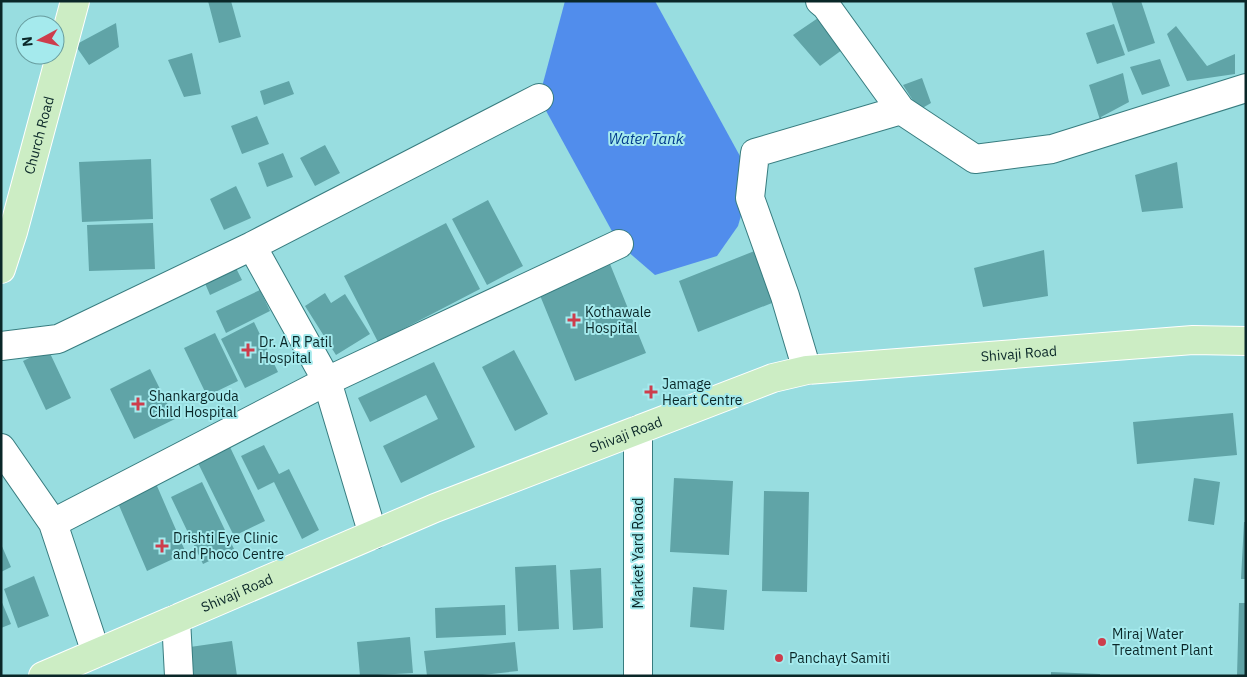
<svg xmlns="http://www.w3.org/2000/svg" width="1247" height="677" viewBox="0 0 1247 677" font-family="'IBM Plex Sans',sans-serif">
<rect width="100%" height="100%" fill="#98dde0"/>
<!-- water -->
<path fill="#518dec" d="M565,1H655L752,178L738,226L717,256L655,275L619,244L539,98Z"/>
<!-- building -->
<path fill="#60a4a7" d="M208,1H231L241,37L219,43Z
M1111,1H1141L1155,43L1128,52Z
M821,16L842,50L820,66L793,35Z
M116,23L119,47L89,65L75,45Z
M1114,24L1125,55L1097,64L1086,33Z
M1176,26L1207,66L1235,54V74L1187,81L1167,34Z
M192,53L201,94L184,97L168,60Z
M1160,59L1170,86L1142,95L1130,67Z
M1123,73L1129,102L1101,117V123L1089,85Z
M922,78L931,103L919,110L903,85Z
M289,81L294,94L264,105L260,91Z
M257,116L269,144L242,154L231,126Z
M325,145L340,173L315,186L300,158Z
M283,153L293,177L267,187L258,163Z
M151,159L153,219L82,222L79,162Z
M1177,162L1183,208L1142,212L1135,175Z
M236,186L251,218L224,230L210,199Z
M488,200L523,266L487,285L452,219Z
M153,223L155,269L89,271L87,225Z
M446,223L480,289L378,342L344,276Z
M757,250L777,301L698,332L679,281Z
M1044,250L1048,296L983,307L974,268Z
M610,264L646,353L575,381L539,293Z
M235,266L242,280L210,295L204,281Z
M260,290L270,311L226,333L216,311Z
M325,293L331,303L345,294L370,334L336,355L305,306Z
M254,322L278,372L245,388L221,339Z
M215,333L238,381L207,396L184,348Z
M48,349L71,398L46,410L23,361Z
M514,350L548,414L515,431L482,367Z
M434,362L475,447L401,483L383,446L438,419L426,395L370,422L358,398Z
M150,369L175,419L134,439L110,389Z
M1233,413L1237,455L1137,464L1133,422Z
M264,445L279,474L289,469L319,530L302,539L274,482L258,490L241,456Z
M230,447L265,521L234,536L198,463Z
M674,478L733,481L729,555L670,552Z
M1194,478L1220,482L1214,525L1188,521Z
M154,479L186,553L147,571L115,496Z
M202,482L234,549L203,564L171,497Z
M764,491L809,492L807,592L762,591Z
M1244,522H1246V579H1241Z
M1,544L11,567L1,572Z
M556,565L559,629L518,631L515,567Z
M601,568L603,628L573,630L570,570Z
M34,576L49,616L18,628L4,589Z
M693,587L727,590L724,630L690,627Z
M1,600L11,624L1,628Z
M1239,603H1246V676H1237Z
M505,605L506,635L436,638L435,608Z
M410,637L413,673L360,676L357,642Z
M232,641L237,676H194L190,647Z
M515,642L518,671L473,676H427L424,651Z
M1051,672L1100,674V676H1051Z"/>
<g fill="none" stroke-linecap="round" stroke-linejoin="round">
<!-- minor casing -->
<g stroke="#377c7f" stroke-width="30">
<path id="minor" d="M820,1L826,6L901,110L975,159L1052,149L1246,88
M252,246L327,381L373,535
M1,346L58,339L252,246L539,98
M807,370L785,296L750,198L755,153L901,110
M1,448L53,523L96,653
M53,523L327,381L619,244
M176,619L179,676
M638,676V430"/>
</g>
<!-- major casing -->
<g stroke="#fff" stroke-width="30">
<g id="major">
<path id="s1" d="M1,269L13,232L75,1"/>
<path id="s2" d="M43,676L435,508L773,378L807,370L937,360L1193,340L1246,341"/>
</g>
</g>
<!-- minor -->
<use href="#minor" stroke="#fff" stroke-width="28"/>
<!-- major -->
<use href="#major" stroke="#ccedc4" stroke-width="28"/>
</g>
<!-- markers -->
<g fill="#cd3d4c" stroke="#a5eaed" stroke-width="2">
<path d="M571.5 312.5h5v5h5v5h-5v5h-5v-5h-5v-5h5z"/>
<path d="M245.5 342.5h5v5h5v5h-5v5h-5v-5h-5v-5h5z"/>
<path d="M648.5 384.5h5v5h5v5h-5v5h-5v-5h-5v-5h5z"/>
<path d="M135.5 396.5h5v5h5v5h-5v5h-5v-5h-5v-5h5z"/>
<path d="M159.5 538.5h5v5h5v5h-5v5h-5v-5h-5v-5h5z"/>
<circle cx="1102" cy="642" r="5"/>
<circle cx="779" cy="658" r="5"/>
</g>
<g text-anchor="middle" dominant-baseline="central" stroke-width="4" stroke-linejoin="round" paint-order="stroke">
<!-- street labels -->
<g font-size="14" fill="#0a2728" stroke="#a5eaed">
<text stroke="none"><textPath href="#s1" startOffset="139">Church Road</textPath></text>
<text stroke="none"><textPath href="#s2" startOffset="1036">Shivaji Road</textPath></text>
<text stroke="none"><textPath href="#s2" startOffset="631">Shivaji Road</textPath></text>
<text transform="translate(638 553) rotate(-90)">Market Yard Road</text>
<text stroke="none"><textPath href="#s2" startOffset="211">Shivaji Road</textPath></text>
</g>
<!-- poi labels -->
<g font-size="14" fill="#0a2728" stroke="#a5eaed" text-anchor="start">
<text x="585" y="312">Kothawale<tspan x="585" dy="16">Hospital</tspan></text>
<text x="259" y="342">Dr. A R Patil<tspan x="259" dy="16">Hospital</tspan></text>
<text x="662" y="384">Jamage<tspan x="662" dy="16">Heart Centre</tspan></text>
<text x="149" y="396">Shankargouda<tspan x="149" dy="16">Child Hospital</tspan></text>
<text x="173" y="538">Drishti Eye Clinic<tspan x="173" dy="16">and Phoco Centre</tspan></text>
<text x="1112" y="634">Miraj Water<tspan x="1112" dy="16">Treatment Plant</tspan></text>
<text x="789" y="658">Panchayt Samiti</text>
</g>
<!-- water labels -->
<g font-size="15" font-style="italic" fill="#003a8d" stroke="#a5eaed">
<text x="646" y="138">Water Tank</text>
</g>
</g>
<!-- border -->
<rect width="1247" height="677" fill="none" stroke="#0a2728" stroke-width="5"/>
<!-- north arrow -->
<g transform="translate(40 40) rotate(263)"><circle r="24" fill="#a5eaed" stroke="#679c9e"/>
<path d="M0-4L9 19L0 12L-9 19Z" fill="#cd3d4c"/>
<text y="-8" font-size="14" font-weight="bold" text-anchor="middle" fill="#0a2728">N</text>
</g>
</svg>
